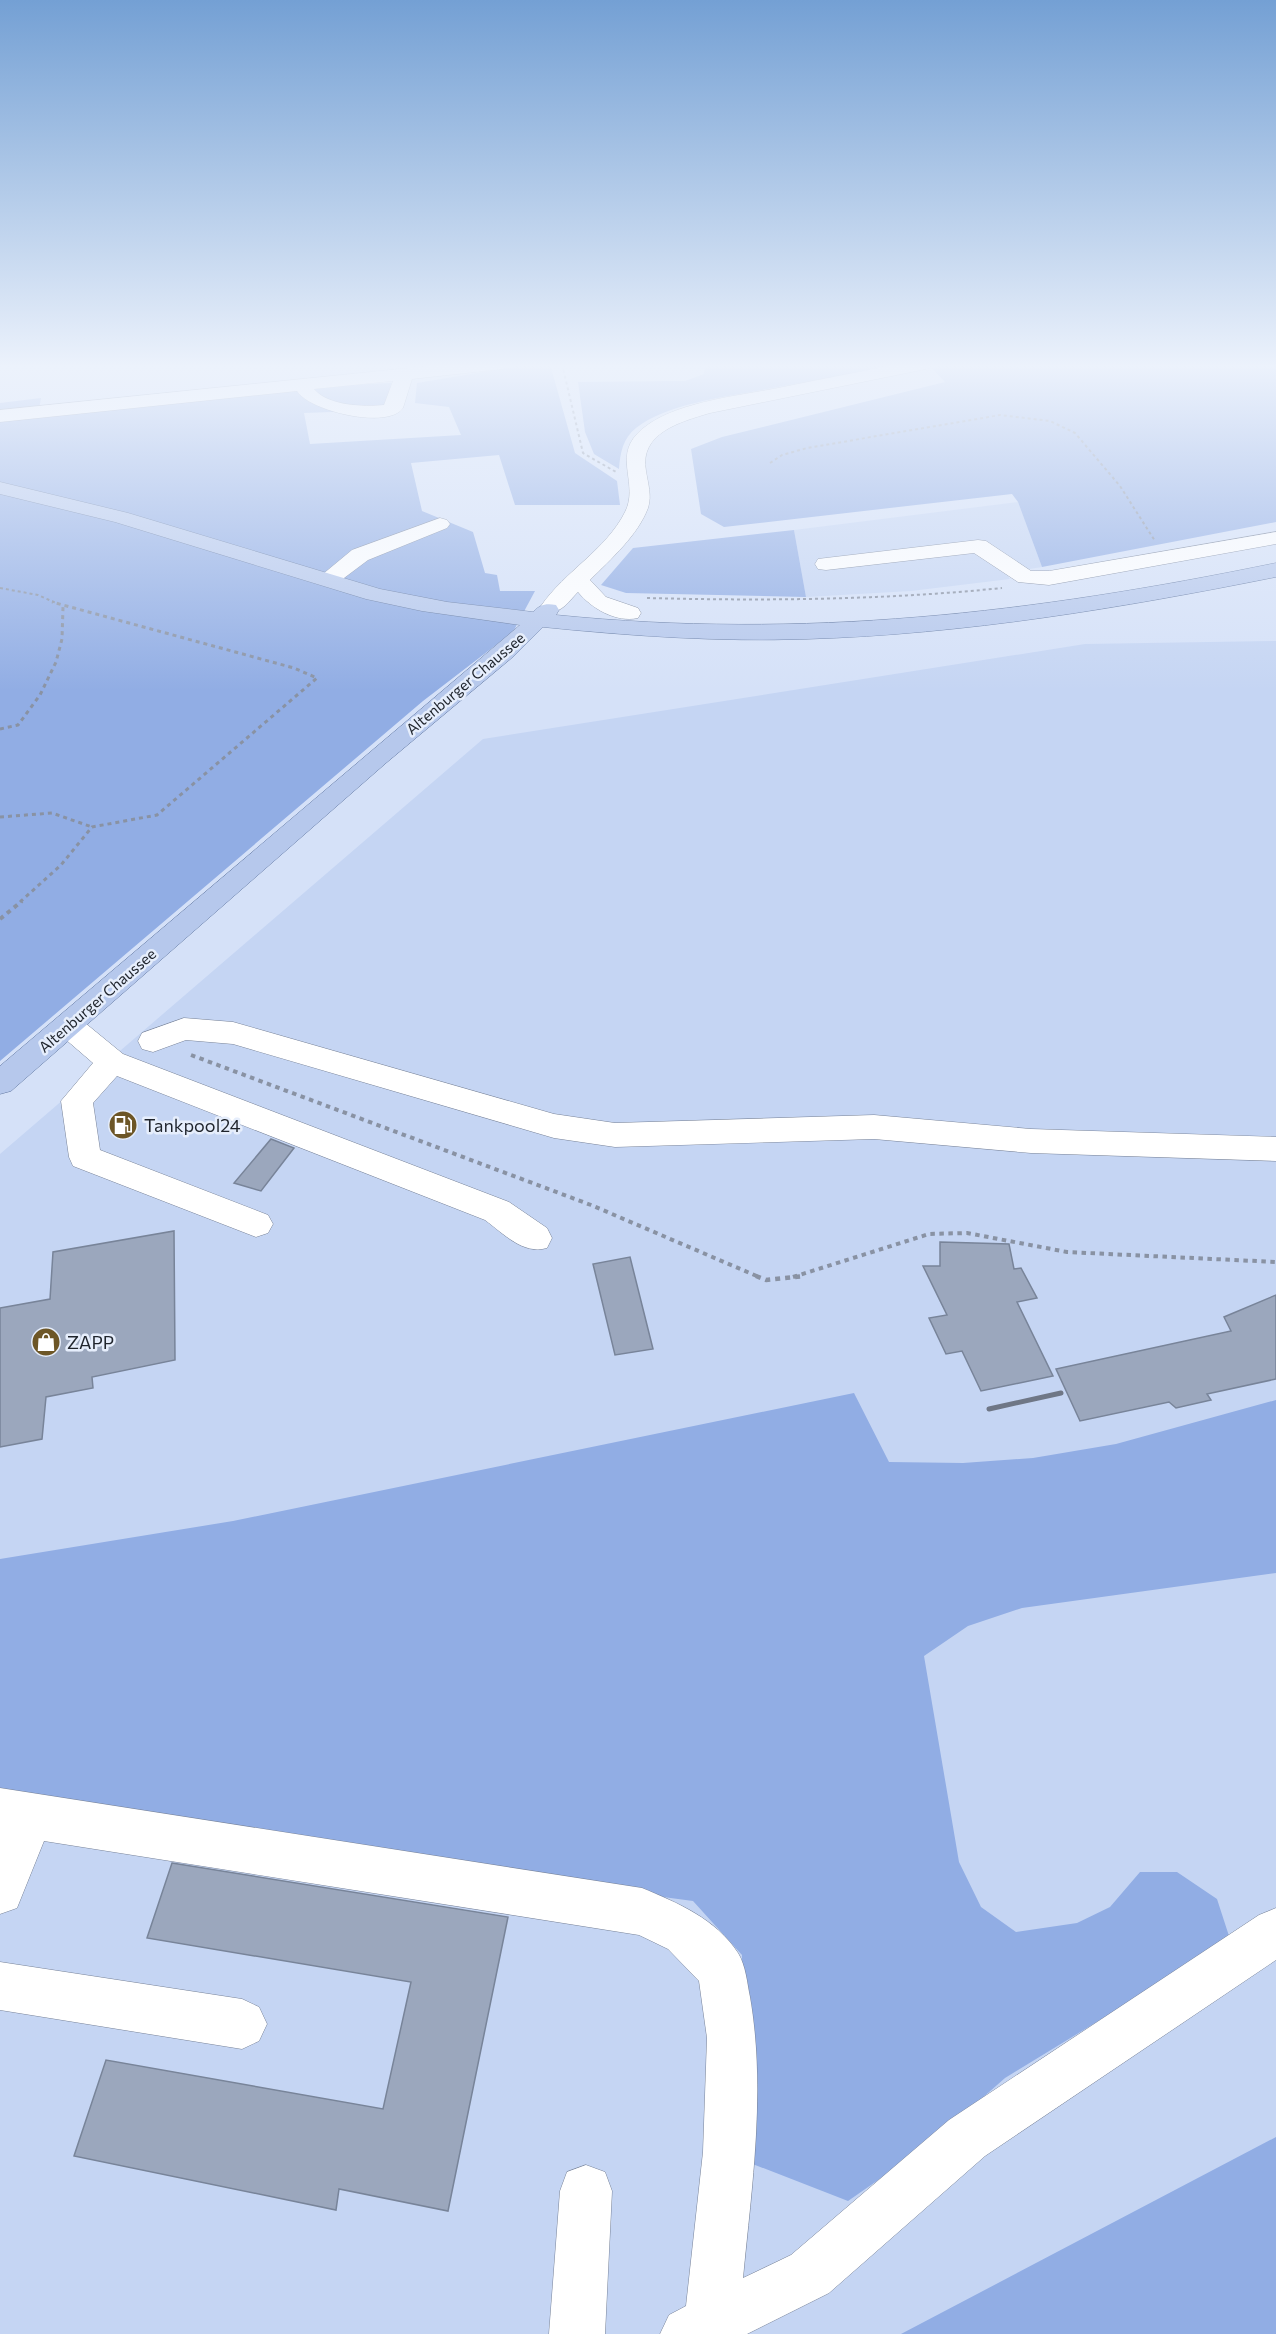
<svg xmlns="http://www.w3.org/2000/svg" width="1276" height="2334" viewBox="0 0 1276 2334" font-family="Commissioner,sans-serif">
<rect width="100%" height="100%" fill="#d5e1f8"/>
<!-- built -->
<path fill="#c5d5f3" d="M1018,502L1042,567L1006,573L1010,579L911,591L806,597L794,530Z
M1276,641V2334H0V1154L483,739L1085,644Z"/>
<!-- green -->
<path fill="#91ade4" d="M531,364H550L575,453L617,481L620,505H515L499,455L411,463L422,511L473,532L485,573L497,575L500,591H535L513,632L423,701L0,1061V403L41,398L38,415L297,387L391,383L387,410L304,413L310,444L461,435L449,407L415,403L417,383Z
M705,364H897C852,373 807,382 762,390C725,397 666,404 636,428C623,438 620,453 619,469L594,454L585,432L578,382L685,381L704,374Z
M949,364H1276V522L1042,567L1018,502L1012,494L724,527L701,514L691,449L722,437L945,382L932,368Z
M794,530L806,597L626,593L601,585L633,548Z
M854,1393L889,1462L963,1463L1033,1458L1116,1444L1276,1400V1573L1022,1608L968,1626L924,1656L959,1862L981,1907L1016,1932L1077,1923L1110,1907L1140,1872H1177L1217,1899L1229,1936L1172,1976L1005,2078L930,2144L848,2201L745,2161L742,1955L693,1901L461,1870L0,1794V1559L233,1521Z
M1276,2137V2334H901Z"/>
<!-- building -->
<path fill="#9ba7bd" stroke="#788499" stroke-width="1.5" d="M271,1139L294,1148L261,1191L234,1183Z
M174,1231L175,1360L92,1377L93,1388L46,1397L42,1439L0,1447V1308L50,1299L53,1252Z
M940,1242L1009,1244L1014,1269L1021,1268L1037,1298L1017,1302L1053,1376L981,1391L962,1351L946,1354L929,1318L947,1315L923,1266H940Z
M630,1257L653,1349L615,1355L593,1264Z
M1276,1295V1379L1207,1394L1211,1400L1176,1408L1169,1402L1080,1421L1056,1369L1231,1331L1224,1317Z
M172,1863L508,1917L448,2211L339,2189L336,2210L74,2156L106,2060L383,2109L411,1982L147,1938Z"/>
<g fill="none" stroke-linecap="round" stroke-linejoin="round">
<!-- minor casing -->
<g stroke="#788398" stroke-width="1">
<path id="minor" d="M449,364H511L502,369L412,379L403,408C388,430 309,411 297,391L0,422V410ZM393,381L384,405C364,407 328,406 314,389Z
M899,364H935L926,369L710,413C680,422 639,433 646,471C648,484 652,495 648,508C638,535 611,559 590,580L606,597L638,608L641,613L638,618C616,623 591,608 578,592C567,603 561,615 544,611L541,606C565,571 606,550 625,512C639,485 614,458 637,434C667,402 740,396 783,387C821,379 860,372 899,364Z
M440,518L447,520L450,524L447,528L368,560L336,584H320L317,579L352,550Z
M1276,532V544L1049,585L1018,582L974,553L826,570L818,569L815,564L818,559L826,558L978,540L986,541L1031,571H1049Z
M68,1014L79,1018L123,1054L509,1202L547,1228L552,1238L547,1248C523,1255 504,1234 485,1220L117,1076L93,1103L100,1150L268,1215L273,1224L268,1233L256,1237L73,1166L69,1157L61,1101L93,1063L57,1032L53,1025L57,1018Z
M184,1018L233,1022L554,1114L615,1123L874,1115L1031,1129L1276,1137V1161L1031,1153L874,1139L615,1147L554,1138L233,1044L186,1040L153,1052L142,1049L138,1041L142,1033Z
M0,1788L642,1888C678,1903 716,1919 738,1953C746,1966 747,1983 750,1997C766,2089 752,2185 743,2278L791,2255L949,2120L1259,1915L1276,1908V1960L985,2156L829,2293L747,2334H660L669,2315L686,2306L703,2152L707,2038L699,1981L668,1949L639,1935L44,1841L17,1908L0,1914Z
M0,1962L242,1999L259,2007L267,2024L259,2041L242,2049L0,2010Z
M586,2165L605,2172L612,2191L605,2334H549L560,2191L567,2172Z"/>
</g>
<!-- major casing -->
<g stroke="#6177a0" stroke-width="1">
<path id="major" d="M0,482L128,513L380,589L447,602L533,612C540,605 545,603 556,605L559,610L556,615C804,640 1033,613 1276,563V577C1121,608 966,634 807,639C719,642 631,636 543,627L514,656L386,763L11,1091L0,1094V1066L520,625L422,611L366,599L115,522L0,494Z"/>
</g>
<!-- path-far3 -->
<path stroke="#8992a3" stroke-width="2" stroke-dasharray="3 3" stroke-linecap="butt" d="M562,364L583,453L616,472
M770,463L782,455L807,448L1000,415L1050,421L1075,433L1120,486L1155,541
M0,588L38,595L56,603
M647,598C766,601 884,600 1002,588"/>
<!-- path-far2 -->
<path stroke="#8992a3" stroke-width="3" stroke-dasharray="4 4" stroke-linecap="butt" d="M0,729L18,725L40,695L56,662L62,639L63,607
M0,817L52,813L92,827
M20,902L61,865L92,827L157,815L317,678L294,668L52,602"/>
<!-- path-far1 -->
<path stroke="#8992a3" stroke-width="4" stroke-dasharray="4.5 4.5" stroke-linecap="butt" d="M0,919L22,901
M191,1055L591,1205L759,1277
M793,1277L929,1234L967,1233L1067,1252L1276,1262"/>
<!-- path -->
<path stroke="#8992a3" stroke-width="4.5" stroke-dasharray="5 5" stroke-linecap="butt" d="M756,1276L766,1280L804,1276"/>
<!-- minor -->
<use href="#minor" fill="#fff" fill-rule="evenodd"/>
<!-- major -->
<use href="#major" fill="#b6c8ec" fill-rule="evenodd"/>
<!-- rail -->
<path stroke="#6f7786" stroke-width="5" d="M989,1409L1061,1393"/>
</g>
<!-- sky -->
<linearGradient id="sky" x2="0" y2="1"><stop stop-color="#74a0d4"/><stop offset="0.53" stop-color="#ecf2fc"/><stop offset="1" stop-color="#ecf2fc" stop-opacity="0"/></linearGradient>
<rect width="1276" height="691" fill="url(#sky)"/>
<!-- icons -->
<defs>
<g id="fuel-disc" transform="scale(1.5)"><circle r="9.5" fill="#6d5626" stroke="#e6eefc"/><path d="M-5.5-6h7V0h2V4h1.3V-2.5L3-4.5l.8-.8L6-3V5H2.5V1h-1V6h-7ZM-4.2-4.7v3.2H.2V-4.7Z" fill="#fff"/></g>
<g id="shop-disc" transform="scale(1.5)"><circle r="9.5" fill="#6d5626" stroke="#e6eefc"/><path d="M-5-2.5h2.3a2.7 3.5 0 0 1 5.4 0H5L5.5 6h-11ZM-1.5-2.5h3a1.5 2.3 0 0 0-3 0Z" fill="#fff"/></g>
</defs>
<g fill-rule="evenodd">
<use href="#fuel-disc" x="123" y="1125"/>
<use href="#shop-disc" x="46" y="1342"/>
</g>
<g text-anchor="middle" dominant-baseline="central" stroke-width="5" stroke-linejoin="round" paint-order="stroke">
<!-- far-street labels -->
<g font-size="15" fill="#1f242c" stroke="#e6eefc">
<text transform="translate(465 683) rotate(-40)">Altenburger Chaussee</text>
<text transform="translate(97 1000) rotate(-41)">Altenburger Chaussee</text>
</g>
<!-- poi labels -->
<g font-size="18" fill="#1f242c" stroke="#e6eefc" text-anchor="start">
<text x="144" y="1125">Tankpool24</text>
<text x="67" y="1342">ZAPP</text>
</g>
</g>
</svg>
